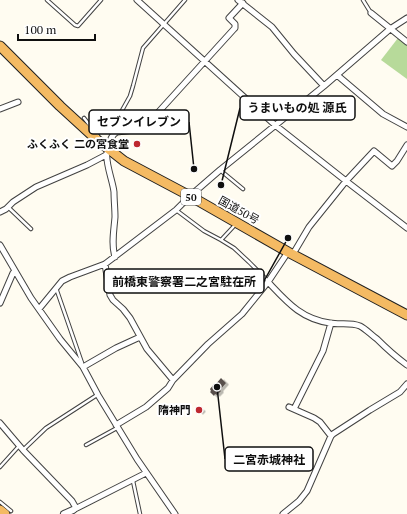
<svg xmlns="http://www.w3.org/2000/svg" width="407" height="514" viewBox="0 0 407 514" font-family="'PT Serif','Noto Sans JP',serif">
<defs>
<filter id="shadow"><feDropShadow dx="3" dy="1.5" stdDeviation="0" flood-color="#0004"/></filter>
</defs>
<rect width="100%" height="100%" fill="#fffcf1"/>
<!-- forest -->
<path fill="#b7da9a" d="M398,38L407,45V79L381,60Z"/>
<!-- building -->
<path fill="#58504b" filter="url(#shadow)" d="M221,378L226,383L220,390L221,391L217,395L215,394L214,396L210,392L211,391L210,389L214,384L215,385Z
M198,406L203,410L200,413L195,409Z"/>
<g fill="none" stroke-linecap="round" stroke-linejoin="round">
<!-- service casing -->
<g stroke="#424242" stroke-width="4.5">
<path id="service" d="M47,0L75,25L78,26L101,0
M363,0L371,13
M84,118L98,136
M114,132L120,114L130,96L133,86L143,48L185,0
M220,170L243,189
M8,207L31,229
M176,210L204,231L221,240L234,248L249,262L268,281
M221,240L235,225
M56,288L82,363
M86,445L117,428
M23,450L46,428L97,395
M0,467L19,446
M133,481L140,514
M0,502L11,511"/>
</g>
<!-- minor casing -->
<g stroke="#424242" stroke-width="7">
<path id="minor" d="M137,0L275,125L346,181L407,228
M238,0L272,27L294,54L324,86
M371,13L407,42
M337,75L383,114L407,127
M0,109L18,102
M0,212L6,209L13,202L36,187L87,165L106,155
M0,245L31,298L60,339L83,367L98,395L137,459L175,514
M293,254L309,227L346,181L374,151L392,166L397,161L407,145
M115,257C111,244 114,230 115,217C115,209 114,200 114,192C113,182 105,162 107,153C108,146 110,135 117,132L143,129L234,29L235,28V24L229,18L243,3
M105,264L110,295L113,300L123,309L130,318L147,349L173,380
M268,282C287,302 301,319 330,323C340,325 350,322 360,326C366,329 371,335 377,339C386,348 396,357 407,365
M0,303L13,273L15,271
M39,309L62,281L70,277L105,264L176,210L190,196L220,170L324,86L390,29L407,18
M83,367L116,348L140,337
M289,407L314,418L320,422L331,436
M294,409L323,351L331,323
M0,423L23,450L72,501L76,508
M116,425L146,407L168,388L173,380L208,344L242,314L268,282L288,252
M73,510L146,473
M283,514L299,501L307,491L331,436L333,434L370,410L400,392L407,384"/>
</g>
<!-- tertiary casing -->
<g stroke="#424242" stroke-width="8">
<path id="tertiary" d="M64,514L73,510"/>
</g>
<!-- trunk casing -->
<g stroke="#202020" stroke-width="11">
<path id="trunk" d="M0,46L60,106L96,139L124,161L190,196L288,252L407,315
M0,510L5,514"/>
</g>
<!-- service -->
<use href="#service" stroke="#fff" stroke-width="2.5"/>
<!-- minor -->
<use href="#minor" stroke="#fff" stroke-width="5"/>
<!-- tertiary -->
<use href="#tertiary" stroke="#fff" stroke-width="6"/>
<!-- trunk -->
<use href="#trunk" stroke="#f4ba63" stroke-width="9"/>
</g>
<!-- markers -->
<g fill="#be2830" stroke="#fff" stroke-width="1.5">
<circle cx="137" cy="144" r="4"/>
<circle cx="199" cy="410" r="4"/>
</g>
<g text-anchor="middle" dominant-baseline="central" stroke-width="4" stroke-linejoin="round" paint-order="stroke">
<!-- shield labels -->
<rect fill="#fff" stroke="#575757" stroke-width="1" x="181" y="189" width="20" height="16" rx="3"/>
<g font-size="10" font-weight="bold" fill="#0f0f0f">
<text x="191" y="197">50</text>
</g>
<!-- poi labels -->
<g font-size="11" font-weight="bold" fill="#0f0f0f" stroke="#fff" text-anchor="end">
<text x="129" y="144">ふくふく 二の宮食堂</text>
<text x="191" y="410">隋神門</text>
</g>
<!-- street labels -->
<g font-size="11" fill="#0f0f0f" stroke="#fff">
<text transform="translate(239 210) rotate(29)">国道50号</text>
</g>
</g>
<!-- callouts -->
<path fill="none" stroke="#0f0f0f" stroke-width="1.5" d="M221 185L240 108M194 169L189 122M288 238L264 281M217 387L225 459"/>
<g fill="#0f0f0f" stroke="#fff" stroke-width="1.5">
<circle cx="221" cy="185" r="4"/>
<circle cx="194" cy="169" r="4"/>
<circle cx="288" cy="238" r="4"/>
<circle cx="217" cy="387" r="4"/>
</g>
<g fill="#fff" stroke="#0f0f0f" stroke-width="1.5">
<rect x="240" y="96" width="115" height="24" rx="4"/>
<rect x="89" y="110" width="100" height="24" rx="4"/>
<rect x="104" y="269" width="160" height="24" rx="4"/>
<rect x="225" y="447" width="88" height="24" rx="4"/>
</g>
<g font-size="12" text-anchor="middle" font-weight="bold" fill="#0f0f0f">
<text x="297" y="112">うまいもの処 源氏</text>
<text x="139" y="126">セブンイレブン</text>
<text x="184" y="286">前橋東警察署二之宮駐在所</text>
<text x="269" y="464">二宮赤城神社</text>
</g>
<!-- scale -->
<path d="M18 34v6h77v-6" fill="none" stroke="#0f0f0f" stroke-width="2"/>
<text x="24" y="34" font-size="12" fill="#0f0f0f" stroke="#ffffff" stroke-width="3" paint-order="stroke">100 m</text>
</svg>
